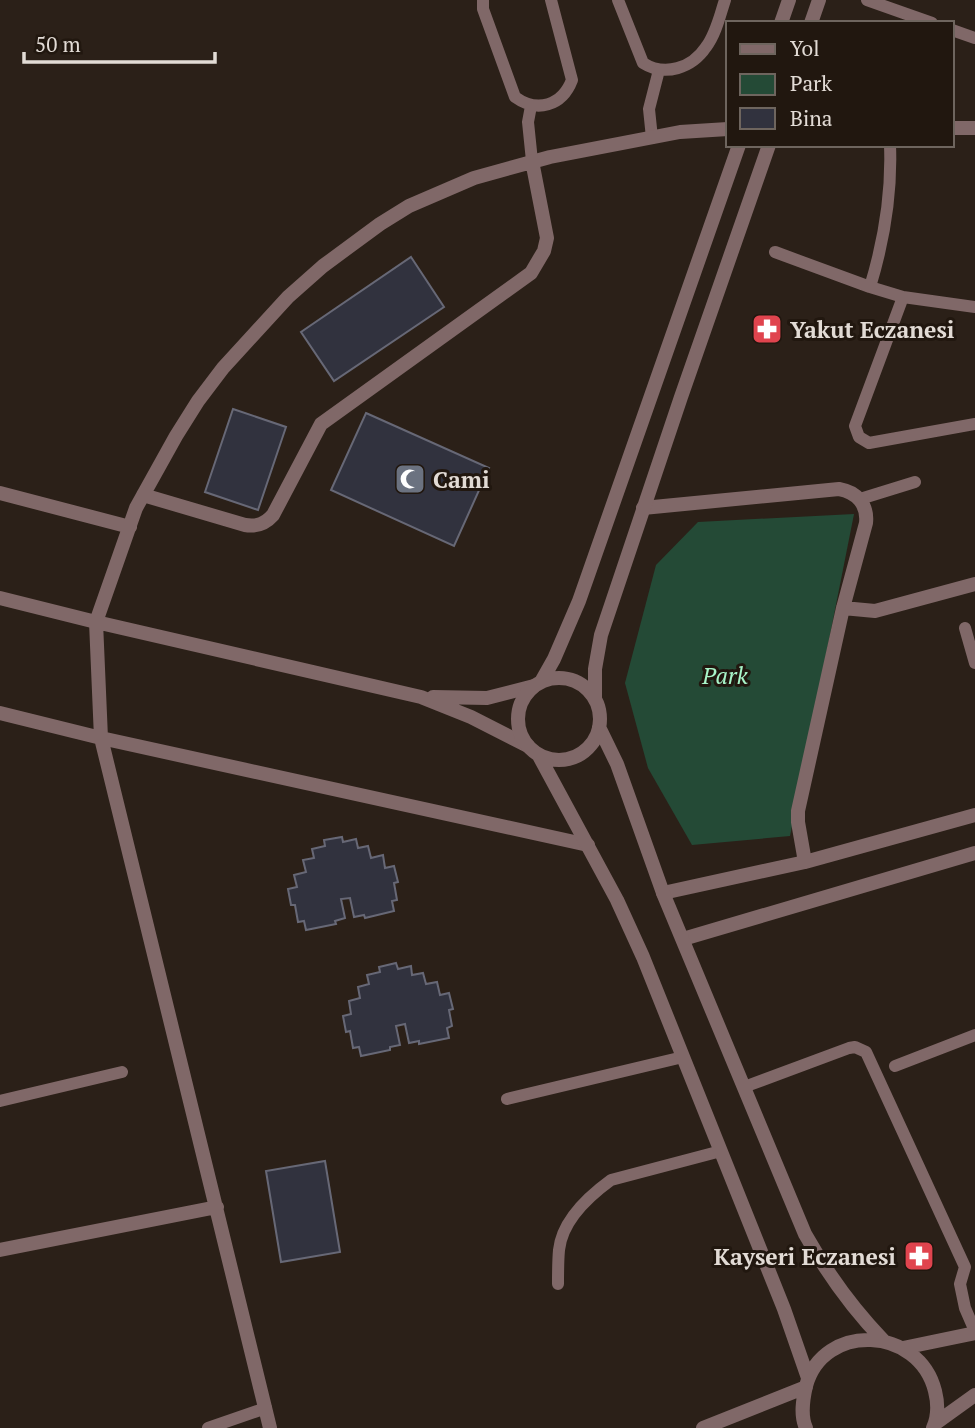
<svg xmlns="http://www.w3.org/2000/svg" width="975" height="1428" viewBox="0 0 975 1428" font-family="'PT Serif',serif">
<rect width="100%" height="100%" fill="#2b2018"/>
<!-- green -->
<path fill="#244a36" d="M854,514L790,836L692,845L648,768L625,683L656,565L698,522Z"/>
<!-- building -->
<path fill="#31323e" stroke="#676876" stroke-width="2" d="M411,257L444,307L334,381L301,332Z
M233,409L286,427L258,510L205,492Z
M366,413L489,468L454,546L331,490Z
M342,837L343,842L356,839L358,848L368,846L371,858L383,855L385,868L394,866L398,882L394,883L397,900L392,901L394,911L365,918L364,915L354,917L350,898L341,899L345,918L335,921L336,924L306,930L304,921L298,922L295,905H291L288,889L297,887L294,875L306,872L303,860L314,858L312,849L325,846L324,840Z
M396,963L398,969L411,966L412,975L423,973L426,984L437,982L440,995L449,993L453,1009L449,1010L452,1026L447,1028L449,1038L419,1044V1041L409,1043L405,1024L396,1026L400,1045L390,1047V1050L361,1056L359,1047L353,1048L350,1031L346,1032L343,1016L351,1014L349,1001L360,998L358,987L369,984L367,975L380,972L379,967Z
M325,1161L340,1252L281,1262L266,1171Z"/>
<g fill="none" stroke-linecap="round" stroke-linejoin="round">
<!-- service -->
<path stroke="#806868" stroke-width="12" d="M483,0V9L515,97C537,113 562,106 572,80L551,0
M618,0L643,63C665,77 692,68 706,47C716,34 720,15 725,0
M867,0L932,23
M952,30L975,38
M531,106L528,122L532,161
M652,138L649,109L659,70
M775,252L870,287L903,297L975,307
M870,287C884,241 892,194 890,145
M903,297L855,426L859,437L869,443L975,424
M860,499L915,482
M965,628L975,663
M895,1066L975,1035
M744,1087L849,1048L855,1047L866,1052L965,1267L960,1284L965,1308L975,1331
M507,1099L683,1057
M0,1101L122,1072
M558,1284C558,1273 558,1261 559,1250C562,1221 589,1196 611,1180L721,1151
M208,1428L266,1408"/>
<!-- minor -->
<path stroke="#806868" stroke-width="14" d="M952,128H975
M0,493L130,527
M143,495L245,525C257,527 265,524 273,515L321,424L531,273L544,251L547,238L532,161
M643,508L839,489C857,492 868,505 866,523L843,608L798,811V822L805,862
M0,598L96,622L421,697L471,717L528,746
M843,608L875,611L975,584
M433,697L487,698L534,686
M0,713L101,738L588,845
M663,893L805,862L975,815
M683,939L975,853
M0,1250L217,1207
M270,1428L101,738L96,622L136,508L176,436L198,401L223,368L288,297L323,266L380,224L409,206L474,178L550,157L680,132L728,129"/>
<!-- tertiary -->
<path stroke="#806868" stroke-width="14" d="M781,23L789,0
M811,23L819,0
M518 719a41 41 0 1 1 82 0a41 41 0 1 1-82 0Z
M541,682L554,659L579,601L739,145
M595,699V669L601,635L681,397L769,145
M599,727L617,764L663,893L805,1234C827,1273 852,1308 883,1340
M538,754L617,900L643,957L784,1309L808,1378
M903,1348L975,1333
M936,1423L975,1395
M703,1428L806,1387
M806,1428C800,1415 803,1399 806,1386C823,1322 919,1326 935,1391C938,1403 938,1417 933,1428"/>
</g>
<!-- icons -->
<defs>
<g id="pharmacy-square" transform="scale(1.575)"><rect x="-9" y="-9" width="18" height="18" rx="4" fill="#e0444e" stroke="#21170f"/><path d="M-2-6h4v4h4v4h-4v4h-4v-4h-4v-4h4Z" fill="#fff"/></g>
<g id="mosque-square" transform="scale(1.575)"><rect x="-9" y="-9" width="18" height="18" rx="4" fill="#6b7280" stroke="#21170f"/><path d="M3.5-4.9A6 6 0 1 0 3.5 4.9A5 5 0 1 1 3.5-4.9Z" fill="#fff"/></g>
</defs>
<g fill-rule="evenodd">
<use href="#pharmacy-square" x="767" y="329"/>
<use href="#mosque-square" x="410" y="479"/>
<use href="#pharmacy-square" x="919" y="1256"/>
</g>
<g text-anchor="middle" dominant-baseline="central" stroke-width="6" stroke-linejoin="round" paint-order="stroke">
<!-- poi labels -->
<g font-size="23" font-weight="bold" fill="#e2dbd5" stroke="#21170f" text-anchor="start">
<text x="790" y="329">Yakut Eczanesi</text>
<text x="433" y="479">Cami</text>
<text x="896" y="1256" text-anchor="end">Kayseri Eczanesi</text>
</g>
<!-- park labels -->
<g font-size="23" font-style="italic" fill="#a8f5c9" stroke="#21170f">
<text x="725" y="675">Park</text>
</g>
</g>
<!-- legend -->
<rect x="726" y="21" width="228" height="126" fill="#21170f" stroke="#6e655e" stroke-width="2"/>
<rect x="740" y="44" width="35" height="10" fill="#806868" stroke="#6e655e" stroke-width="2"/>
<text x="790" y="56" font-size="21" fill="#e2dbd5">Yol</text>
<rect x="740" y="74" width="35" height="21" fill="#244a36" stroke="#6e655e" stroke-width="2"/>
<text x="790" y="91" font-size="21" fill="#e2dbd5">Park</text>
<rect x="740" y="108" width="35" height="21" fill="#31323e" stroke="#6e655e" stroke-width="2"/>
<text x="790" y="126" font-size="21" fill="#e2dbd5">Bina</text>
<!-- scale -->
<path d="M24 52v10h191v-10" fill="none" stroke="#e2dbd5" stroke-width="3.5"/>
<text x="35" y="52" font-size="21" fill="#e2dbd5" stroke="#21170f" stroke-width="5" paint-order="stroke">50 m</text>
</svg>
